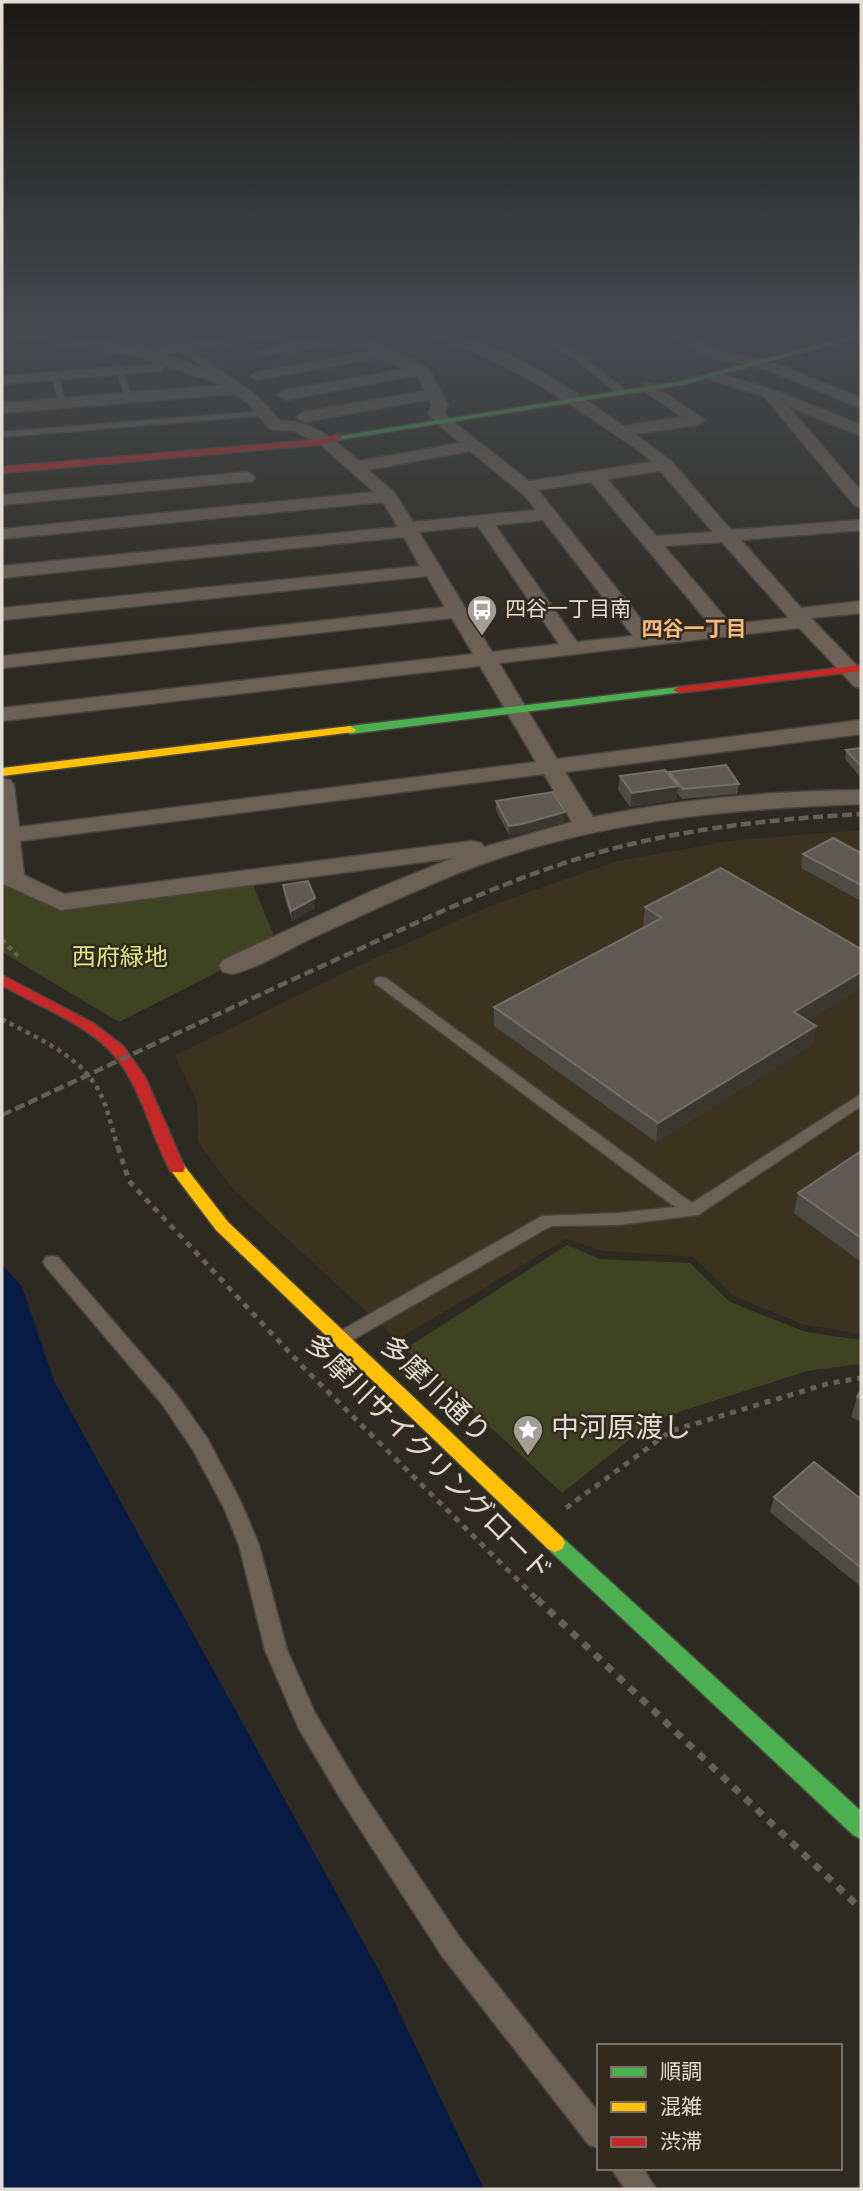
<svg xmlns="http://www.w3.org/2000/svg" width="863" height="2191" viewBox="0 0 863 2191" font-family="Overpass,'Noto Sans JP',sans-serif">
<rect width="100%" height="100%" fill="#2d2a22"/>
<!-- built -->
<path fill="#3b321f" d="M861,830V1334L805,1325L733,1296L693,1257L604,1251L566,1239L397,1340L232,1188L198,1142L197,1102L175,1055L394,949L490,906L617,861L736,840Z"/>
<!-- green -->
<path fill="#3e4322" d="M10,885L56,907L76,908L253,885L274,936L227,959L218,972L119,1022L2,952V887Z
M567,1245L600,1259L690,1263L730,1302L806,1332L861,1340V1364L807,1371L654,1420L562,1493L405,1349Z"/>
<!-- water -->
<path fill="#081b44" d="M2,1264L22,1287L54,1381L382,1976L484,2189H2Z"/>
<g fill="none" stroke-linecap="round" stroke-linejoin="round">
<!-- lane casing -->
<g stroke="#49463f" stroke-width="3">
<path id="lane" d="M541,331H551L564,336L560,343L580,354L625,390V394H619L574,358L553,346L556,339Z
M136,336L139,340L73,344L69,342Z
M179,346H185L225,373L228,382H222L219,376L179,350Z
M117,369L124,371L132,400L125,398Z
M52,374L59,376L66,405L59,403Z
M264,411L268,413L267,415L2,437V432Z
M381,977L386,978L692,1203L861,1094V1106L698,1215L618,1225L551,1226L342,1346L335,1344L333,1339L335,1334L542,1216L618,1213L675,1207L376,984L374,981L376,978Z
M52,1256L58,1257L176,1394L207,1438L240,1500L259,1545L287,1650L315,1713L358,1785L460,1938L599,2113V2148L589,2145L442,1956L342,1801L299,1729L265,1650L239,1545L224,1508L193,1450L162,1404L46,1267L43,1262L46,1257Z
M611,2168H643L656,2189H625Z"/>
</g>
<!-- street casing -->
<g stroke="#49463f" stroke-width="3">
<path id="street" d="M2,331H32L133,347L126,331H140L148,348L262,331H296L289,335L162,354L230,377L257,396L280,421C312,419 337,442 359,461L460,443L430,416L428,413L432,405L430,399L304,422L296,417L304,412L425,391L417,375L286,400L278,395L286,390L404,369L383,357L257,380L250,376L257,372L371,351L351,341L264,356L257,352L264,348L339,334L336,331L359,333L425,367L431,373L448,405L444,413L447,417L529,481L652,462C638,449 620,438 604,427C548,388 490,353 423,334L421,331C491,331 567,387 623,426L682,417L640,388L648,383L653,385L705,420L697,425L635,434L671,461L731,530L861,520V530L741,540L801,608L861,601V613L811,618L861,670V688L854,686L799,628L499,663L557,759L861,720V734L565,772L593,817C681,799 771,791 861,790V804C720,809 583,822 451,876C403,896 357,917 310,939C285,951 260,967 233,974L223,972L219,966L223,960L374,890L453,858L61,910L3,884L2,778L10,780L14,785L19,827L536,762L480,666L2,721V708L473,654L452,618L2,668V656L445,607L427,576L2,620V608L420,566L404,537L2,578V566L398,527L383,502L2,539V529L374,492L320,444L294,431L270,429L247,402L234,394L2,413V403L223,385L141,357L7,335L2,334ZM470,451L524,495L536,510L413,522L394,492L368,470ZM660,471L713,532L656,536L607,479ZM591,482L712,627L652,633L538,490ZM543,520L633,636L577,642L495,525ZM478,526L559,644L492,652L419,532ZM722,542L789,618L731,624L664,546ZM544,774L572,822L484,847L481,843L472,841L64,894L24,875L20,841Z
M667,331H684L714,349L775,363L861,398V408L765,369L704,355Z
M156,364L161,365L163,368L161,371L2,384V376Z
M713,372L774,390L861,425V436L788,406L861,491V507L855,506L764,396L708,379L706,376L708,373Z
M247,472L255,477L253,481L2,505V495Z"/>
</g>
<!-- fast casing -->
<g stroke="#49463f" stroke-width="3">
<path id="fast" d="M861,333V337L682,385L338,440L334,437L682,381Z
M679,687L685,690L683,692L350,734L344,730L350,726Z
M555,1534L562,1537L861,1811V1839L853,1835L548,1549L545,1543L548,1537Z"/>
</g>
<!-- slow casing -->
<g stroke="#49463f" stroke-width="3">
<path id="slow" d="M350,726L356,730L354,732L2,776V768Z
M177,1162L183,1164L228,1222L562,1537L565,1543L562,1549L555,1552L548,1549L216,1230L169,1168Z"/>
</g>
<!-- jam casing -->
<g stroke="#49463f" stroke-width="3">
<path id="jam" d="M338,434L342,437L341,439L326,444L2,473V467L325,439Z
M861,665V671L679,693L673,690L679,687Z
M2,975L93,1023L123,1046L145,1077L185,1168L183,1172H171L169,1168C152,1136 144,1100 125,1070C98,1026 43,1010 2,985Z"/>
</g>
<!-- path-far2 -->
<path stroke="#686058" stroke-width="4.5" stroke-dasharray="4.5 4.5" stroke-linecap="butt" d="M2,940L21,959
M2,1019C36,1038 79,1054 99,1091C108,1108 112,1130 118,1148"/>
<!-- path-far1 -->
<path stroke="#686058" stroke-width="5" stroke-dasharray="6 6" stroke-linecap="butt" d="M118,1147L129,1181L304,1368L539,1601
M566,1508L671,1431L830,1383L861,1378"/>
<!-- path -->
<path stroke="#686058" stroke-width="7" stroke-dasharray="8 8" stroke-linecap="butt" d="M537,1599L861,1909"/>
<!-- lane -->
<use href="#lane" fill="#6d6155" fill-rule="evenodd"/>
<!-- street -->
<use href="#street" fill="#6d6155" fill-rule="evenodd"/>
<!-- fast -->
<use href="#fast" fill="#4caf50" fill-rule="evenodd"/>
<!-- slow -->
<use href="#slow" fill="#ffc107" fill-rule="evenodd"/>
<!-- jam -->
<use href="#jam" fill="#c62828" fill-rule="evenodd"/>
<!-- rail -->
<path stroke="#656057" stroke-width="4.5" stroke-dasharray="10 4.5" stroke-linecap="butt" d="M2,1115C119,1061 236,1005 353,952C435,914 517,875 604,851C688,828 774,819 861,814"/>
</g>
<!-- wall -->
<path fill="#4e4a44" d="M861,748V778L845,759L846,750Z
M669,772L739,784L737,794L682,799L677,793L676,800L630,807L618,790L620,776L668,774Z
M496,801L564,822L521,834L509,835L496,810Z
M861,853V901L801,868L803,854Z
M721,868L808,1021L816,1026L812,1045L656,1142L494,1026V1007L645,927L643,926L645,907Z
M283,885L315,898V908L292,921L284,895Z
M861,1151V1262L794,1213L798,1193Z
M861,1390V1422L851,1417L857,1397Z
M774,1497L861,1499V1587L770,1512Z"/>
<!-- shaded-wall -->
<path fill="#3a3730" d="M678,786L676,800L630,807L632,793Z
M565,812L564,822L521,834L509,835V826Z
M315,898V908L292,921L291,911Z
M861,972V989L791,1031L794,1012Z
M816,1026L812,1045L656,1142L658,1123Z"/>
<!-- building -->
<path fill="#5e5a53" stroke="#736e68" stroke-width="2" d="M861,748V766L846,750Z
M726,765L739,784L683,789L669,772Z
M665,770L678,786L632,793L620,776Z
M553,792L565,812L522,824L509,826L496,801Z
M833,838L861,853V885L803,854Z
M721,868L861,949V972L794,1012L816,1026L658,1123L494,1007L662,918L645,907Z
M308,881L315,898L291,911L283,885Z
M861,1151V1238L798,1193Z
M861,1390V1399L857,1397Z
M814,1462L861,1499V1568L774,1497Z"/>
<!-- sky -->
<linearGradient id="sky" x2="0" y2="1"><stop stop-color="#191713"/><stop offset="0.52" stop-color="#464a4f"/><stop offset="1" stop-color="#464a4f" stop-opacity="0"/></linearGradient>
<rect width="863" height="638" fill="url(#sky)"/>
<!-- icons -->
<defs>
<g id="bus-pin" transform="scale(1.575)"><path d="M0 17L-7.5 6A9.5 9.5 0 1 1 7.5 6Z" fill="#a39e96" stroke="#322b1d"/><path d="M-5-6H5V4H4V6H2V4H-2V6H-4V4H-5ZM-3.5-4V0h7V-4ZM-3.5 1.2v1.5H-2V1.2ZM2 1.2v1.5H3.5V1.2Z" fill="#fff"/></g>
<g id="sight-pin" transform="scale(1.575)"><path d="M0 17L-7.5 6A9.5 9.5 0 1 1 7.5 6Z" fill="#a39e96" stroke="#322b1d"/><path d="M0-6L1.8-2.2L6-1.7L2.9 1.2L3.7 5.4L0 3.3L-3.7 5.4L-2.9 1.2L-6-1.7L-1.8-2.2Z" fill="#fff"/></g>
</defs>
<g fill-rule="evenodd">
<use href="#bus-pin" x="482" y="610"/>
<use href="#sight-pin" x="528" y="1430"/>
</g>
<g text-anchor="middle" dominant-baseline="central" stroke-width="5" stroke-linejoin="round" paint-order="stroke">
<!-- far-poi labels -->
<g font-size="21" fill="#e2ddd4" stroke="#322b1d" text-anchor="start">
<text x="505" y="610">四谷一丁目南</text>
</g>
<!-- far-neighbourhood labels -->
<g font-size="21" font-weight="bold" fill="#f3b97f" stroke="#322b1d">
<text x="694" y="630">四谷一丁目</text>
</g>
<!-- park labels -->
<g font-size="24" fill="#dae98a" stroke="#322b1d">
<text x="120" y="959">西府緑地</text>
</g>
<!-- near-street labels -->
<g font-size="28" fill="#e2ddd4" stroke="#322b1d">
<text transform="translate(434 1391) rotate(44)">多摩川通り</text>
<text transform="translate(427 1459) rotate(45)">多摩川サイクリングロード</text>
</g>
<!-- near-poi labels -->
<g font-size="28" fill="#e2ddd4" stroke="#322b1d" text-anchor="start">
<text x="551" y="1430">中河原渡し</text>
</g>
</g>
<!-- border -->
<rect width="863" height="2191" fill="none" stroke="#e2ddd4" stroke-width="7"/>
<!-- legend -->
<rect x="597" y="2044" width="245" height="126" fill="#322b1d" stroke="#787266" stroke-width="2"/>
<rect x="611" y="2067" width="35" height="10" fill="#4caf50" stroke="#787266" stroke-width="2"/>
<text x="660" y="2079" font-size="21" fill="#e2ddd4">順調</text>
<rect x="611" y="2102" width="35" height="10" fill="#ffc107" stroke="#787266" stroke-width="2"/>
<text x="660" y="2114" font-size="21" fill="#e2ddd4">混雑</text>
<rect x="611" y="2137" width="35" height="10" fill="#c62828" stroke="#787266" stroke-width="2"/>
<text x="660" y="2149" font-size="21" fill="#e2ddd4">渋滞</text>
</svg>
